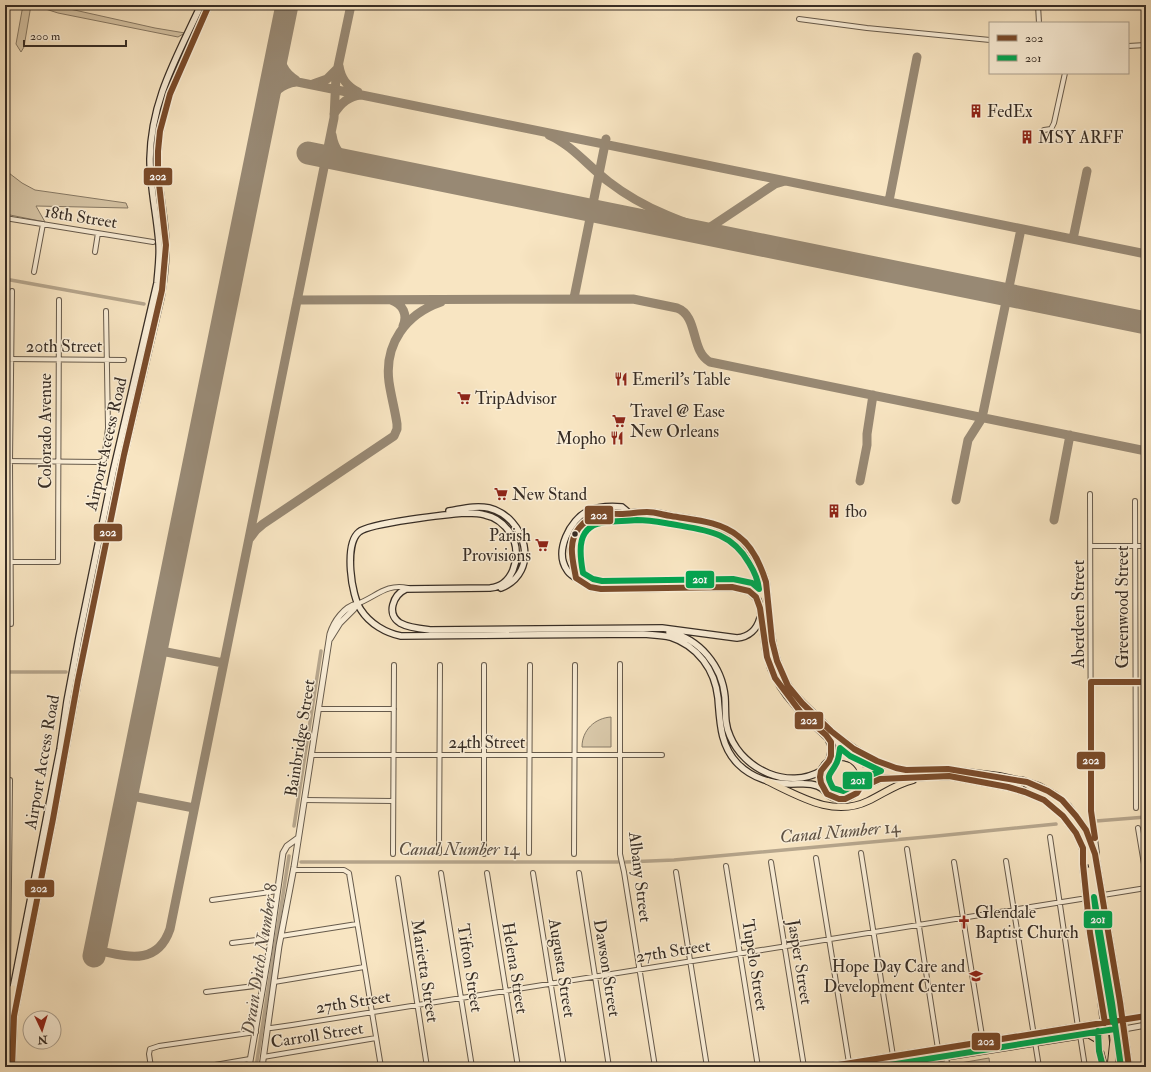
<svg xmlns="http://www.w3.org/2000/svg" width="1151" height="1072" viewBox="0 0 1151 1072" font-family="'IM FELL Double Pica',serif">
<rect width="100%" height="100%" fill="#f8e5c2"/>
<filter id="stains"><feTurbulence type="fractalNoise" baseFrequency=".005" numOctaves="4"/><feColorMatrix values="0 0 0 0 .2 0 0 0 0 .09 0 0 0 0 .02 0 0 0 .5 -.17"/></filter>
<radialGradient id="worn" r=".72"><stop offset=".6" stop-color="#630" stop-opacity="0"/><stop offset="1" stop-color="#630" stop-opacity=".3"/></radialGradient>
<!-- green -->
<path fill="#d7c6a7" stroke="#877a66" d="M23,5H31L24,47L21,52L16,44Z
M33,5H52L155,28L185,33L178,37L58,13Z
M5,170L22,183L35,190L126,203L128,208L36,206L45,222L5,214Z
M611,717V747H582C582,730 595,718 611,717Z
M989,1058L990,1067H943V1066Z"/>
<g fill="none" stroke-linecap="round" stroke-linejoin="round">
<!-- canal -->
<path stroke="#b6a68d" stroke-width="3.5" d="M5,279L144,304
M5,672H66
M1096,821L1146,817
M294,826L321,651
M301,862H618
M626,862L674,860L937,836L1056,824
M256,1067L289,856"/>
<!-- taxiway -->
<path stroke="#988974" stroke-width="9" d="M279,48C280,62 283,72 296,80
M339,66C341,79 347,86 358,92
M273,77L1146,254
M313,84L327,79L337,69
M267,105C274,92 281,84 296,82
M334,114C340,104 349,96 361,95
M332,135C334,148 341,158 353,162
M549,135C572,145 589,167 609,182C645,210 687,224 730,238
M889,201L917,57
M703,232L775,184L785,181
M1073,239L1087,171
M574,298L606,139
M297,300L633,299L677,308C699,316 690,351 710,362L1146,451
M391,300C403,304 408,315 403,326
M860,481L867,445V434L873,395
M956,500L968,440L982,418L1021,229
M1054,520L1070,435
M250,538L256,530L263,524L394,436L397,429V424C395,410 391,396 389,382C384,344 406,314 441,302
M156,650L223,663
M127,795L194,808
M95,950C126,956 157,967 170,929L334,118L336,76L351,5"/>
<!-- runway -->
<path stroke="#988974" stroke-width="23" d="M308,153L1146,323
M94,956L287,5"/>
<!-- minor casing -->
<g stroke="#675b4c" stroke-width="6">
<path id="minor" d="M1038,5L1039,23
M136,6V5
M799,19L867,28L990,40
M1128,46L1146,45
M1044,130L1051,129L1054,123L1065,73
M5,218L153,242
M95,252L98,233
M34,272L43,224
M5,359L124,360
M5,461L99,462L104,460L108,428L106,311
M1090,494L1091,811L1097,853
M1135,501L1136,808
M1091,546H1146
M5,562H58L59,300
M357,604C376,597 386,583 408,588
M11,624L10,461L12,291
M620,664V854L624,872L655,1067
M1091,682H1146
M319,709H394
M312,755H662
M5,780H10L8,981L5,982
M304,800L393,801
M1138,828L1146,876
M1050,837L1078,1027
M907,849L938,1049
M439,853L440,665
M529,853L530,665
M861,853L893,1056
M393,854L394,665
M484,854V665
M574,854L575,665
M816,858L849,1063
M1006,861L1039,1067
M771,862L804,1067
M954,862L983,1042
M726,866L758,1067
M293,870H344L349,873L381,1067
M676,872L707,1067
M441,873L472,1067
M487,873L518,1067
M533,873L564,1067
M579,873L609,1067
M398,878L427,1067
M1103,895L1146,888
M212,900L278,891
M281,936L357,924
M232,943L271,938
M274,982L364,967
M206,992L263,985
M268,1028H271L292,1025L1081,899
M1080,1035L1085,1067
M263,1057L376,1038
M151,1067L149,1054L150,1049L159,1046L256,1032
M203,1067L250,1059
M921,1067L947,1063L946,1057"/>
</g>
<!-- tertiary casing -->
<g stroke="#675b4c" stroke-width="7">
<path id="tertiary" d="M330,639L340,623L354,609L357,604
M1123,1020L1146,1016
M1124,1029L1146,1025
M249,1067L269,951L283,853L287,846L298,838
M262,1067L279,946L294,867L330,634C334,621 344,607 357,604"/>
</g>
<!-- secondary casing -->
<g stroke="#372d25" stroke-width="8">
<path id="secondary" d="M449,511C462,509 475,505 489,508C526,517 541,572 501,588
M511,534C505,525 496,517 485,515C479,513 473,513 467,513C450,514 369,523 359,532C344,544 351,596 361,610C370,624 386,633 401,636L643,634C652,635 661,635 670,637C698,646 715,670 718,698C720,722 720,746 738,764C752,778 772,784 791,784C803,784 814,782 823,789
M514,540C520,559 513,586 490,588L406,589C393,595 386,614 400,623C409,628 422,629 431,630L662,628L737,638C749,637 757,629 760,618
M576,578C573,576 569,574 567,570C554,551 570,520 588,511C599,506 610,506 622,507L628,512
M669,632C700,639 722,666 725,697C726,711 724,723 730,736C744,770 788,790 821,771
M829,761L832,748L828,738L802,714L787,696L780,686L771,669L766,651L760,608L758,600L749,591L732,587L601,589L590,587L576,578C573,561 567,544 578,529C584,521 595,515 604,514C609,513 615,514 620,514C629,513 638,512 647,512C655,512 663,514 671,516C694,519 718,522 738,536C750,546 762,567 766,582C770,618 769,655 789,687C799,702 815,713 827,727C836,736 840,748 847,758
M13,989L60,749L67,701L79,637L113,472L157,283C158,270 160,257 159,244C157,215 150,188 150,159C151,100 177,57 201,5
M14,1016L53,819L86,637L124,455L161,297C164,279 166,262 166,245C165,213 156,183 158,151C160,98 189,53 209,5"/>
</g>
<!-- primary casing -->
<g stroke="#372d25" stroke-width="8">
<path id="primary" d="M831,731C852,748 872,762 898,769
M820 778a21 21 0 1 1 42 0a21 21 0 1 1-42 0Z
M861,770L876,772L943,769L999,776L1027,782L1039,786L1055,795L1068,806L1086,830L1095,854L1120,1002L1129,1067
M767,781C799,796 833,818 868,801C883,794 896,784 913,780
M860,788L880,779L949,776L1008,787L1025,792L1044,800L1063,816L1076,833L1083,848V864L1090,933L1099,983L1107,1050L1111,1065
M1088,1034L1100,1041L1106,1049
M12,1067L14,1016
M826,1067L1108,1022
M881,1067L1109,1031"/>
</g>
<!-- motorway casing -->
<g stroke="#372d25" stroke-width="9">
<path id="motorway" d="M1023,781C1036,790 1050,796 1061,807C1093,835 1095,878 1100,917
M1083,848L1087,861
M1089,871L1095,914
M5,1055L13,989
M8,1067L10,1049"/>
</g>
<!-- minor -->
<use href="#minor" stroke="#faeed7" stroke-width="4"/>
<!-- tertiary -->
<use href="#tertiary" stroke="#faeed7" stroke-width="5"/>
<!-- secondary -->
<use href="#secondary" stroke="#faeed7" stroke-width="5.5"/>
<!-- primary -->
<use href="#primary" stroke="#f8e5c2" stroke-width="6"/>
<!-- motorway -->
<use href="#motorway" stroke="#f8e5c2" stroke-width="7"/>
<!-- motorway-bridge casing -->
<g stroke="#372d25" stroke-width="9" stroke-linecap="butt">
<path id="motorway-bridge" d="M1100,917L1119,1037L1121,1067
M1111,1067L1114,1040L1112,1022"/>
</g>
<!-- motorway-bridge -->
<use href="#motorway-bridge" stroke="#f8e5c2" stroke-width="7"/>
<!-- bus-1 casing -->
<g stroke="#faeed7" stroke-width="9">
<path id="bus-1" d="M1091,682V811L1095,838
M1091,682H1146
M1105,1023L1090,933L1083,864V848L1076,833L1063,816L1044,800L1025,792L1008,787L949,776L880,779L860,788L857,793L845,799H839L827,794L821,783L820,777L821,771L829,761L831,756V742L826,735L802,714L775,678L767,657L760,608L756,597L749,591L732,587L601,589L590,587L576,578C573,561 567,543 579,528C584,522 591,517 599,515C606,513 613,514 620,514C629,514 638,512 647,512C656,512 663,515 671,516C694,520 719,521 738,536C752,546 761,566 766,582L772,641L777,661L788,686L802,703L831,731L854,749L877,761L896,768L906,770L948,769L1027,782L1048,791L1062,800L1076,816L1086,830L1095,854L1120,1002L1129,1067
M12,1067L14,1016L53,819L78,680L124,455L162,290L166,245L158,175V151L160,131L170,94L209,5
M826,1067L1146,1016"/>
</g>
<!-- bus-2 casing -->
<g stroke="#faeed7" stroke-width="9">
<path id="bus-2" d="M637,520C649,520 659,522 671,524C704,530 731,531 749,563C754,571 758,579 759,589L752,583L733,579L602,581L593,579L583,573C579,551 576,525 606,522C616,521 627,521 637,520Z
M840,748L850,756L881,771L856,781L851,787L843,791L833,788C825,774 830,776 836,764C839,759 839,754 840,748Z
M1113,1022L1098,932L1094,897L1112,1003L1121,1067
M1098,1031L1099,1051L1103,1067
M877,1067L1115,1029"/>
</g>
<!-- bus-1 -->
<use href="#bus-1" stroke="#7a4b2a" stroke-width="6"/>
<!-- bus-2 -->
<use href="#bus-2" stroke="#00a651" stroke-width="6"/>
</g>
<!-- icons -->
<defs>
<g id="building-bare" transform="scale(1.08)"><path d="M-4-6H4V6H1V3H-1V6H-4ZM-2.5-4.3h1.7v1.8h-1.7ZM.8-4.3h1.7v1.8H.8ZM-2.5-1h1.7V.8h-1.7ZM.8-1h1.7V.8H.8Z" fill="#8f2418" stroke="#faeed7" stroke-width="2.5" paint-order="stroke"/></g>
<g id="restaurant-bare" transform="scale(1.08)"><path d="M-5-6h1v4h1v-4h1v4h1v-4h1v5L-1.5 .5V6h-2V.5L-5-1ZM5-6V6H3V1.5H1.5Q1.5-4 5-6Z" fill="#8f2418" stroke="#faeed7" stroke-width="2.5" paint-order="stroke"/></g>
<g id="supermarket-bare" transform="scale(1.08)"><path d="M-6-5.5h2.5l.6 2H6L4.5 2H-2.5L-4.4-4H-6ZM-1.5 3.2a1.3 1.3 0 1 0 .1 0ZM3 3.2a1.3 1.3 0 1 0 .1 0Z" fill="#8f2418" stroke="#faeed7" stroke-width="2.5" paint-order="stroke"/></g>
<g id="church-bare" transform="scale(1.08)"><path d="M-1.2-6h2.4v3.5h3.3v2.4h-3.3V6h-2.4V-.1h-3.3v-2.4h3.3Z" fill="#8f2418" stroke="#faeed7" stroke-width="2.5" paint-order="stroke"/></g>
<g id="school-bare" transform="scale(1.08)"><path d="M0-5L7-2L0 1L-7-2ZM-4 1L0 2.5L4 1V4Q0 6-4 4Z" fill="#8f2418" stroke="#faeed7" stroke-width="2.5" paint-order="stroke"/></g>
</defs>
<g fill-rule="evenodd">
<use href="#building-bare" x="976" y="111"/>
<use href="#building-bare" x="1027" y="137"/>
<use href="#restaurant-bare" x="621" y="379"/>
<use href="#supermarket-bare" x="464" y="398"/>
<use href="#supermarket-bare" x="619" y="421"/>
<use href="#restaurant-bare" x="617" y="438"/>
<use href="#supermarket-bare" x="501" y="494"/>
<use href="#building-bare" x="834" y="511"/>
<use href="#supermarket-bare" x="542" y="545"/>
<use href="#church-bare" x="964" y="922"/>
<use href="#school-bare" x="976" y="976"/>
</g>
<!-- markers -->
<circle fill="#372d25" stroke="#faeed7" stroke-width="1.5" cx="575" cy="534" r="3.5"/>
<g text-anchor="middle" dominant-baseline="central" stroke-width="3" stroke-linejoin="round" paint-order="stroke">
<!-- poi labels -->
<g font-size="17" fill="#372d25" stroke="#faeed7" text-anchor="start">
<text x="987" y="111">FedEx</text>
<text x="1038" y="137">MSY ARFF</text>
<text x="632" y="379">Emeril's Table</text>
<text x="475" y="398">TripAdvisor</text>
<text x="630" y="411">Travel @ Ease<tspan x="630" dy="20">New Orleans</tspan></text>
<text x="606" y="438" text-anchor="end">Mopho</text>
<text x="512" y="494">New Stand</text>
<text x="845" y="511">fbo</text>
<text x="531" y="535" text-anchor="end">Parish<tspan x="531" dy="20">Provisions</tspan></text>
<text x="975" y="912">Glendale<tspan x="975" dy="20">Baptist Church</tspan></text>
<text x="965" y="966" text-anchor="end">Hope Day Care and<tspan x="965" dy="20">Development Center</tspan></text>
</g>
<!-- street labels -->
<g font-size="17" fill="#372d25" stroke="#faeed7">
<text transform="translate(81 217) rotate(9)">18th Street</text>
<text x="64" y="346">20th Street</text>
<text transform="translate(45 431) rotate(-90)">Colorado Avenue</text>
<text transform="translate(106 444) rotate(-77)">Airport Access Road</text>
<text transform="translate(1122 607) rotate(-90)">Greenwood Street</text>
<text transform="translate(1078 614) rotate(-90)">Aberdeen Street</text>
<text transform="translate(300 738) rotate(-81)">Bainbridge Street</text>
<text x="487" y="742">24th Street</text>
<text transform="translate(42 762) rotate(-80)">Airport Access Road</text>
<text transform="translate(640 877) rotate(83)">Albany Street</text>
<text transform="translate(673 951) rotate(-9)">27th Street</text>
<text transform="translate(800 962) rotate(81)">Jasper Street</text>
<text transform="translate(755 965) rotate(81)">Tupelo Street</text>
<text transform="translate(470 968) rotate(81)">Tifton Street</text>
<text transform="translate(515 968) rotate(81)">Helena Street</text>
<text transform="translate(562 968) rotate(81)">Augusta Street</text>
<text transform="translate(607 968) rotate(81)">Dawson Street</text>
<text transform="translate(425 971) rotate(81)">Marietta Street</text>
<text transform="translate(353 1002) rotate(-9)">27th Street</text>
<text transform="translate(317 1035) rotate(-9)">Carroll Street</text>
</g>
<!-- water labels -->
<g font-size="18" font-style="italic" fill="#5d5144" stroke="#faeed7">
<text transform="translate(840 832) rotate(-5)">Canal Number 14</text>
<text x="459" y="849">Canal Number 14</text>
<text transform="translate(260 959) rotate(-81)">Drain Ditch Number 8</text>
</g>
</g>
<g stroke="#faeed7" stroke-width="1.5">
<rect x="143" y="167" width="30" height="19" rx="4" fill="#7a4b2a"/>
<rect x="584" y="505" width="30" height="20" rx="4" fill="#7a4b2a"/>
<rect x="93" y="523" width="30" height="19" rx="4" fill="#7a4b2a"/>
<rect x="685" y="570" width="30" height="19" rx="4" fill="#00a651"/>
<rect x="794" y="711" width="30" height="19" rx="4" fill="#7a4b2a"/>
<rect x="1076" y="751" width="30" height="19" rx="4" fill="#7a4b2a"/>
<rect x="842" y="771" width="31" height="19" rx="4" fill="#00a651"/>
<rect x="24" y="879" width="31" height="19" rx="4" fill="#7a4b2a"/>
<rect x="1083" y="910" width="30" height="19" rx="4" fill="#00a651"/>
<rect x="971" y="1032" width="30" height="19" rx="4" fill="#7a4b2a"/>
</g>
<g font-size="11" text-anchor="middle" font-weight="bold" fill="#fff">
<text x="158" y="180">202</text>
<text x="599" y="519">202</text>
<text x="108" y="536">202</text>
<text x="700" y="583">201</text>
<text x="809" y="724">202</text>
<text x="1091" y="764">202</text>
<text x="858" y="784">201</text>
<text x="39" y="892">202</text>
<text x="1098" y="923">201</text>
<text x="986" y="1045">202</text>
</g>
<!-- margin -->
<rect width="1151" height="1072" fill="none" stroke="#f8e5c2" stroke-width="20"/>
<rect x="6" y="6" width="1139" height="1060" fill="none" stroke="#372d25" stroke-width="2"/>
<rect x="10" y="10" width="1131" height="1052" fill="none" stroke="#372d25"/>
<!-- legend -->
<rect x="989" y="22" width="140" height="52" fill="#faeed7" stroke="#aca190"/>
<rect x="997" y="35" width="20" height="6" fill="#7a4b2a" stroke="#aca190"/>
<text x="1025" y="42" font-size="12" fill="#372d25">202</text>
<rect x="997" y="55" width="20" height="6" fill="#00a651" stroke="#aca190"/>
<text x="1025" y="62" font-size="12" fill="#372d25">201</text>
<!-- north arrow -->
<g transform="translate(42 1030) rotate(176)"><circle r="19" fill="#faeed7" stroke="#aca190"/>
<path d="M0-3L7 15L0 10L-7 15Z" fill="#8f2418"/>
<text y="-6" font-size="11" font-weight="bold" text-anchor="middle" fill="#372d25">N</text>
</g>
<!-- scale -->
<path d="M24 40v6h102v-6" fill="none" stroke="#372d25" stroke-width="2"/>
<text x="30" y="40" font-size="12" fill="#372d25" stroke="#faeed7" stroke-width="3" paint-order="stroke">200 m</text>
<rect width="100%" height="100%" filter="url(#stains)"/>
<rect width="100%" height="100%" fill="url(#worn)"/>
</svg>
